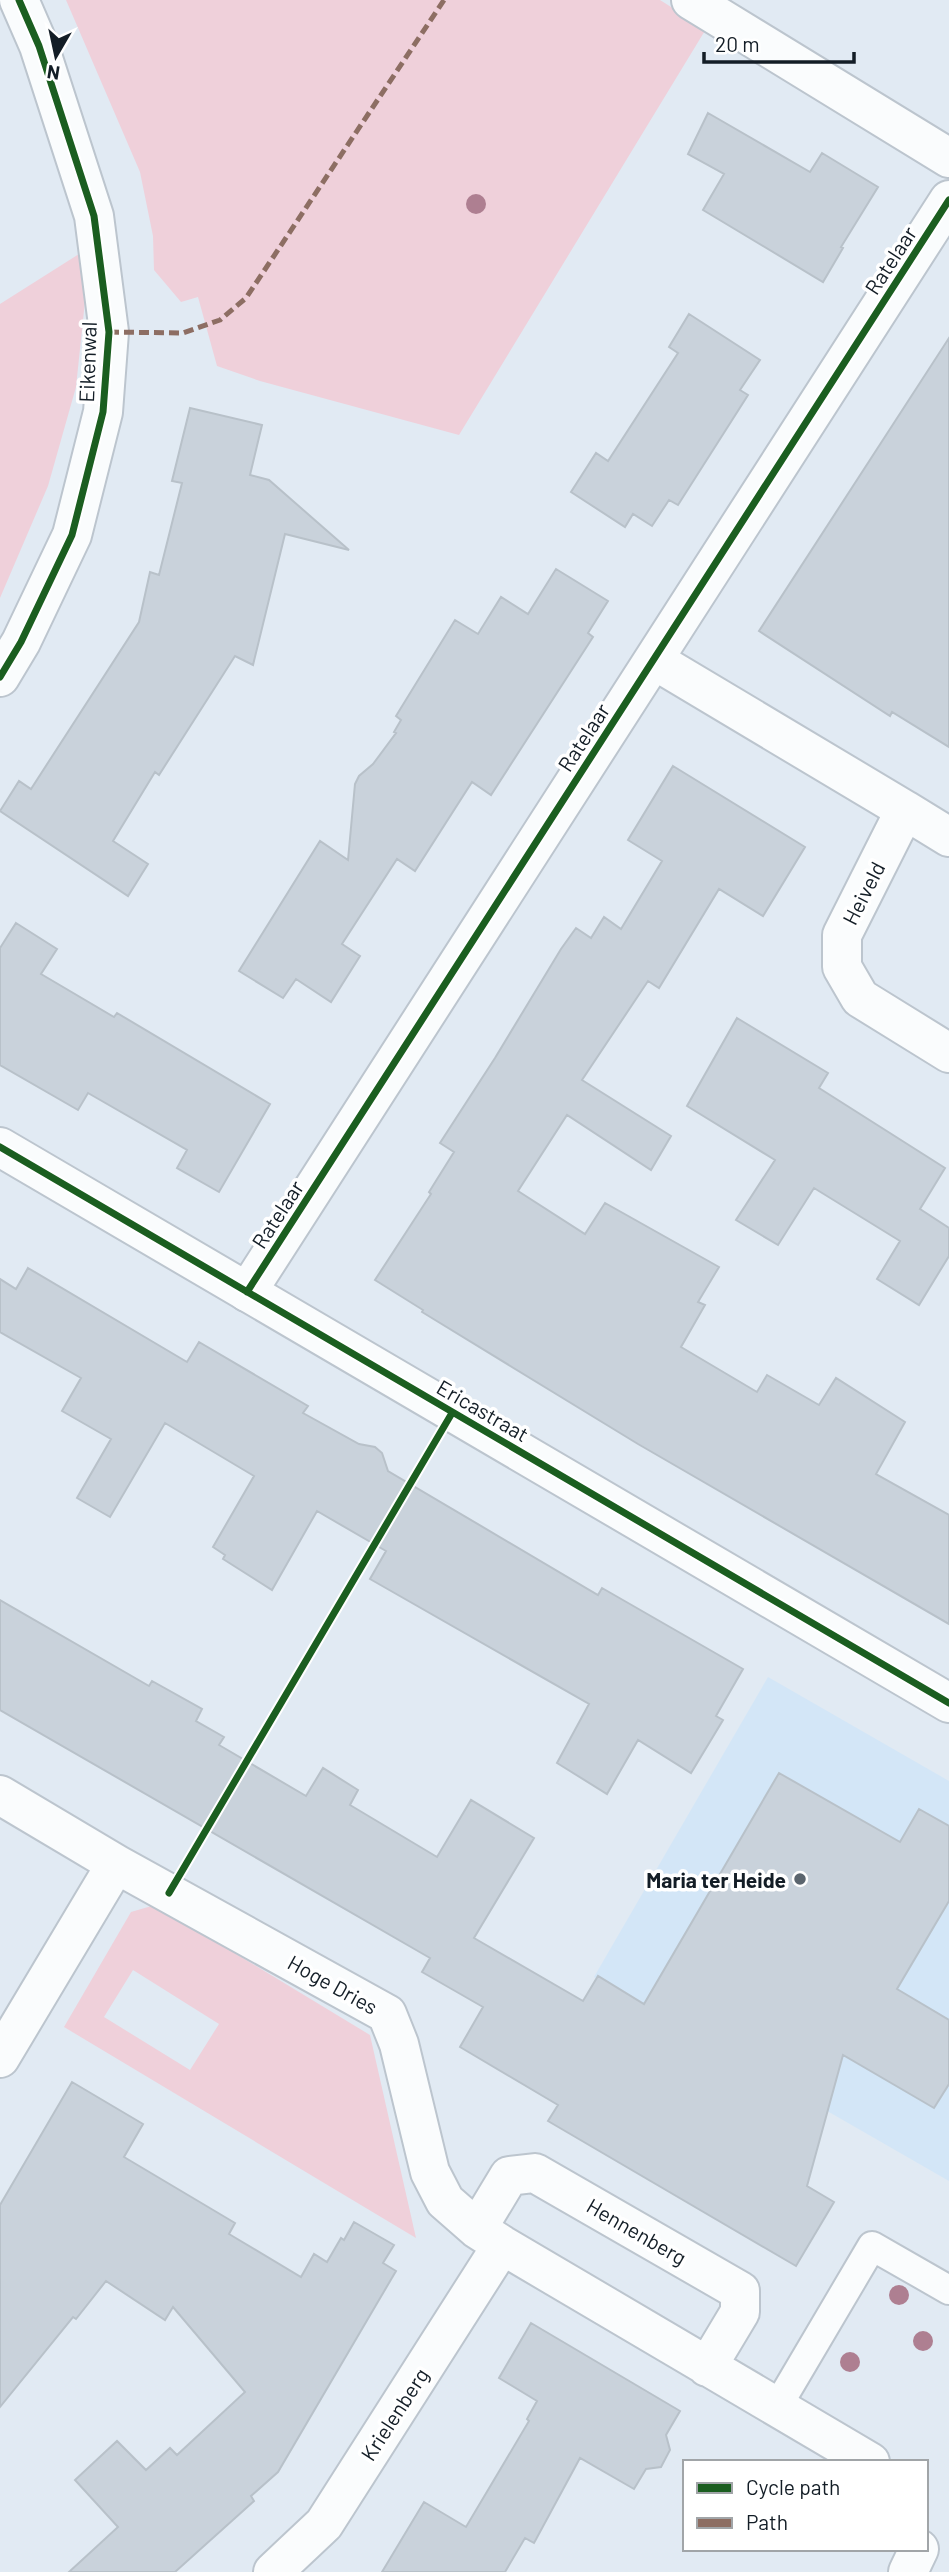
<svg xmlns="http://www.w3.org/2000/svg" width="949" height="2572" viewBox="0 0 949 2572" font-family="Barlow,sans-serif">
<rect width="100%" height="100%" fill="#e1eaf3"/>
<!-- built -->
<path fill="#d3e6f7" d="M768,1677L949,1781V2181L594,1977Z"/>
<!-- green -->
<path fill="#efd0da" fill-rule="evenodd" d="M66,0H660L706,29L459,435L260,381L217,366L198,297L181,302L154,270L153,236L140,172Z
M79,254L85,301L76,387L48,486L0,598V304Z
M155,1905L370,2035L416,2238L64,2027L131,1912ZM133,1970L219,2024L190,2070L104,2017Z"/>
<!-- building -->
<path fill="#c9d2db" stroke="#b8c1c9" stroke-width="2" d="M708,113L810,172L822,153L878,187L841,247L843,248L823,282L703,210L724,174L688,154Z
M689,314L760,360L740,390L748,395L678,505L669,500L652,526L633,514L625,527L571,492L596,453L608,461L678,353L669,347Z
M949,338V747L892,712L890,716L759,631Z
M190,408L262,425L250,475L269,480L349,550L285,534L253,665L235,656L159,775L155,772L113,841L148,864L128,896L0,811L19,781L31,789L139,622L150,572L159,575L182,483L172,481Z
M556,569L608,601L588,633L593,637L491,795L472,782L415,871L397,859L342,944L360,956L331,1002L296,979L283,998L239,971L320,841L348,860L355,784L359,776L373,764L396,733L394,732L401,720L396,716L455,620L478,634L501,597L528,614Z
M673,766L805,847L763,916L719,889L659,988L648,981L582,1080L671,1136L651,1170L567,1115L518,1191L585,1234L605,1203L719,1267L698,1302L705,1305L681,1347L757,1392L767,1375L819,1405L836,1378L905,1422L876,1474L949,1515V1624L638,1444L422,1312L423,1310L375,1280L431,1194L429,1192L454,1152L440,1143L495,1058L561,949L576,928L591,938L604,917L621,929L662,861L628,840Z
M16,923L57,949L41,974L114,1017L117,1013L270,1104L219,1192L177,1168L187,1150L88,1093L78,1110L0,1065V948Z
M737,1018L828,1073L819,1088L945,1168L920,1209L949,1228V1256L919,1305L877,1279L900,1241L814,1188L778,1245L736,1220L775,1160L687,1106Z
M28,1268L187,1362L199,1342L308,1406L303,1413L359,1444L375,1447L382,1453L388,1471L598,1595L602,1588L743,1669L716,1716L723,1720L691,1773L638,1740L607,1794L557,1763L589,1704L370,1579L386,1551L317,1511L272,1590L223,1559L225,1555L213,1547L254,1476L165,1423L110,1517L77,1498L111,1439L62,1411L81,1378L0,1332V1279L16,1289Z
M0,1600L149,1686L152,1681L202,1709L196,1721L224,1737L219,1745L306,1796L323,1768L358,1790L350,1805L437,1857L471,1800L534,1838L474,1938L583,2001L598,1976L644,2004L779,1773L900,1842L919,1809L949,1826V1901L897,1989L949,2020V2084L934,2108L843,2055L807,2186L834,2202L796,2266L548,2121L558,2105L460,2047L483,2007L422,1972L430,1958L0,1710Z
M72,2082L143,2124L124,2157L235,2223L229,2234L301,2277L314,2254L327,2262L341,2238L344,2240L354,2222L394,2245L383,2263L396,2271L278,2472L251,2496L254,2501L175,2572H69L118,2527L75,2480L117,2441L146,2470L170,2448L177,2455L245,2392L173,2307L165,2320L106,2281L76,2319L73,2317L0,2407V2205Z
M531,2323L680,2411L666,2435L670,2450L661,2467L646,2469L634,2489L580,2458L534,2543L525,2538L505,2572H382L424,2502L466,2527L529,2421L527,2419L537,2401L499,2378Z"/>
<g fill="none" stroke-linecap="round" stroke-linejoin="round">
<!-- service casing -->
<g stroke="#bcc5ce" stroke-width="32">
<path id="service" d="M777,2407L872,2246L949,2290"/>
</g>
<!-- minor casing -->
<g stroke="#bcc5ce" stroke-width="42">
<path id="minor" d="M691,0L949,158
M654,660L905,810L842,935V967L860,998L949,1053
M905,810L949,837
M247,1292L949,200
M0,1795L116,1864L387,2014L399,2044L430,2172L445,2201L477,2229L502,2245L870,2462
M0,2058L116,1864
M477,2229L509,2176L535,2173L740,2291V2312L707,2367
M273,2572L324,2524L502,2245
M908,2572L919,2549"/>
</g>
<!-- tertiary casing -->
<g stroke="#bcc5ce" stroke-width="42">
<path id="tertiary" d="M0,677L21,642L72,535L103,412L109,332L94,216L39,46L19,0
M0,1147L949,1703"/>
</g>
<!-- service -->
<use href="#service" stroke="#fafcfd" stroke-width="28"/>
<!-- minor -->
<use href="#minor" stroke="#fafcfd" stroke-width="38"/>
<!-- tertiary -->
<use href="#tertiary" stroke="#fafcfd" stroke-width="38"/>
<!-- quiet -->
<path stroke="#8d6e63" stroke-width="5" stroke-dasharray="10 5" stroke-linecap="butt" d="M109,332L183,333L220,320L246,298L444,0"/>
<!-- cycleway casing -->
<g stroke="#fff" stroke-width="11">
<path id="cycleway" d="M0,677L21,642L72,535L103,412L109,332L94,216L39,46L19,0
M0,1147L949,1703
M247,1292L949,200
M169,1893L452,1413"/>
</g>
<!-- cycleway -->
<use href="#cycleway" stroke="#1b5e20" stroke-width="7"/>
</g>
<!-- trees -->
<g fill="#ae7f91">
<circle cx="476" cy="204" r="10"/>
<circle cx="899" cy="2295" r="10"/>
<circle cx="923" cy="2341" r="10"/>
<circle cx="850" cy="2362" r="10"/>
</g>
<!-- markers -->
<circle fill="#5b656e" stroke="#fff" stroke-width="2.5" cx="800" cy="1879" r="7"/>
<g text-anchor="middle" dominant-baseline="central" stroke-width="7" stroke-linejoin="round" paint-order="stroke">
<!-- street labels -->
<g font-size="21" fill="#131d26" stroke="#fff">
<text transform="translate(890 260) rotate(-57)">Ratelaar</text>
<text transform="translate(87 362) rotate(-88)">Eikenwal</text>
<text transform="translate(583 737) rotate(-57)">Ratelaar</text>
<text transform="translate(863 893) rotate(-63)">Heiveld</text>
<text transform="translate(277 1214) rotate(-57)">Ratelaar</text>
<text transform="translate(483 1410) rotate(30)">Ericastraat</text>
<text transform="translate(333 1984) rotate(29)">Hoge Dries</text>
<text transform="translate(637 2231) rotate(30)">Hennenberg</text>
<text transform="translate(394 2414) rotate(-57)">Krielenberg</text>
</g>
<!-- poi labels -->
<g font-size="21" font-weight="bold" fill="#131d26" stroke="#fff" text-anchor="end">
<text x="786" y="1879">Maria ter Heide</text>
</g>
</g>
<!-- legend -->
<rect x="683" y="2460" width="245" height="91" fill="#ffffff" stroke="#a1a5a8" stroke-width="2"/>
<rect x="697" y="2483" width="35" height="10" fill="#1b5e20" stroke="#a1a5a8" stroke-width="2"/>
<text x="746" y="2495" font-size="21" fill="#131d26">Cycle path</text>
<rect x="697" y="2518" width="35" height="10" fill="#8d6e63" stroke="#a1a5a8" stroke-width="2"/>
<text x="746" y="2530" font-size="21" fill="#131d26">Path</text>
<!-- north arrow -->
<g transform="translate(56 56) rotate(189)" stroke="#ffffff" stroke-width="5" paint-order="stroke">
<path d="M0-5L12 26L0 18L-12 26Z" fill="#131d26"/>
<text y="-10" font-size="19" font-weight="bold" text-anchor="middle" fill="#131d26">N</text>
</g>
<!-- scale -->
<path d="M704 52v10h150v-10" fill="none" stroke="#131d26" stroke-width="3.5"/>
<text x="715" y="52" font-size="21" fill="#131d26" stroke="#ffffff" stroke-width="5" paint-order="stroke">20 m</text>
</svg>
